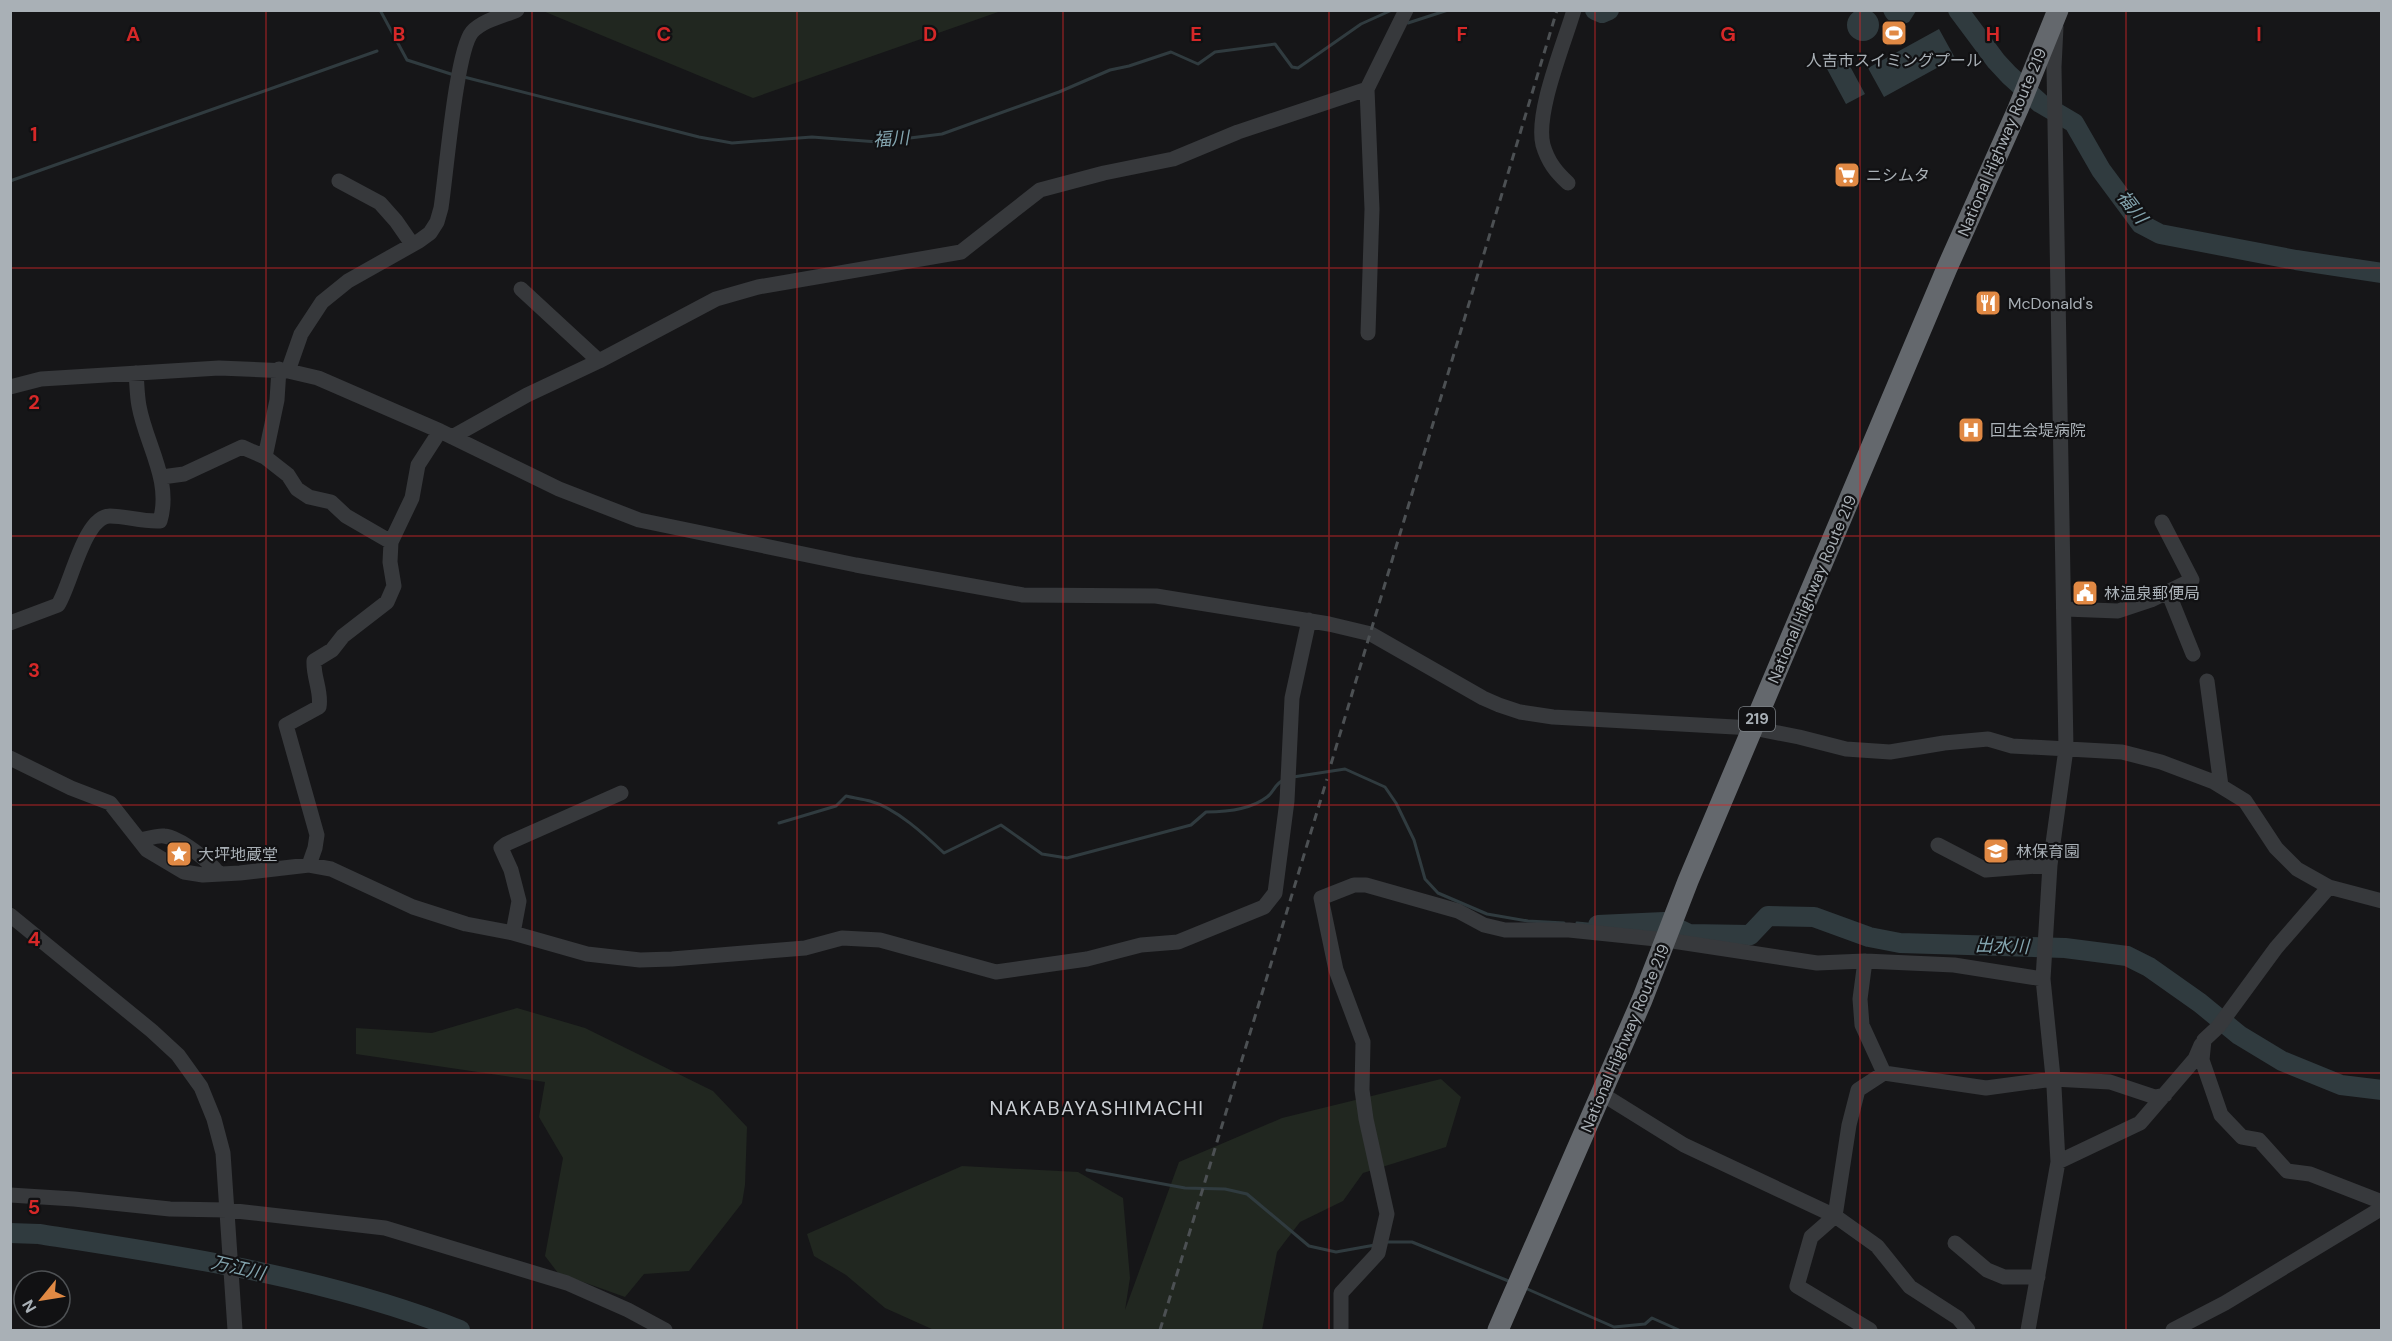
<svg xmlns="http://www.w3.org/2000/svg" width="2392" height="1341" viewBox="0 0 2392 1341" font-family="'DM Sans','Noto Sans JP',sans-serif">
<rect width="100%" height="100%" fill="#161618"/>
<!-- green -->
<path fill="#212720" d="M543,11H1001L753,98Z
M517,1008L585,1028L713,1091L747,1127L745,1185L742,1203L689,1271L644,1274L625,1297L558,1273L545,1256L563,1158L539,1117L545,1082L356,1054V1028L432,1033Z
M1441,1079L1461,1097L1446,1147L1363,1173L1343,1201L1300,1222L1277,1252L1262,1330H934L885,1308L846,1275L814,1256L807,1234L962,1166L1078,1172L1123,1198L1130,1278L1125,1310L1179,1162L1282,1118Z"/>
<!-- water -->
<path fill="#303b3f" d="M1847 25a16 16 0 1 1 32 0a16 16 0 1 1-32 0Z
M1883,11V10L1916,11L1909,22C1897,27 1887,23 1883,11Z
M1939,29L1955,58L1884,97L1868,68Z
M1845,57L1865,94L1846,104L1826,67Z"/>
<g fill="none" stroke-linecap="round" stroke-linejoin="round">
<!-- stream -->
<path stroke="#303b3f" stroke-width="3" d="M380,10L407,60L454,75
M1406,20L1408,23L1448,10
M464,77L699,137L732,143L812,137L878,142L942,134L1059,92L1110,70L1129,66L1171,52L1198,64L1215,52L1275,44L1292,67L1298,68L1361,24L1392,10
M10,181L377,51
M1293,777L1345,769L1385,787L1396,803L1414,840L1425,879L1438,893L1487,914L1528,921L1564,923
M779,823L836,806L846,796C854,798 862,799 870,801C896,808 925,835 944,853L1001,825L1042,854L1067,858L1191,825L1206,812C1226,812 1250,810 1267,797C1274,792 1275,783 1284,780
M1577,923L1598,925
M1087,1170L1185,1188L1225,1189L1247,1194L1309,1246L1336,1252L1375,1245
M1387,1242H1412L1511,1282
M1525,1288L1614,1327L1645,1324L1652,1318L1679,1330"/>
<!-- river -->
<path stroke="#303b3f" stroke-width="20" d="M1595,10L1602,13L1609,10
M1958,10L1996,61L2009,75L2040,103L2074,123L2101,170L2141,224L2160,234L2296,260L2382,273
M1598,925L1664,922L1689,934L1750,935L1768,916L1814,917L1869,937L1900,943L2065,948L2127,956L2149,967L2200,1003L2239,1035L2282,1061L2341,1085L2382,1090
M10,1233L39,1234C181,1256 326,1277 460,1330"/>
<!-- minor -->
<path stroke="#37393c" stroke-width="15" d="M339,181L380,203L396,221L412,244
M1568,183C1556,172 1548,162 1543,145C1535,113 1564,44 1574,10
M521,289L599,361
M1368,333L1372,209L1367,89L1406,10
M288,371L301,334L322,302L348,281L419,241L430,233L437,222L441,208C446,176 456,51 472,32C483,20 503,16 517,10
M10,387L41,379L219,368L288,371L318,378L440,431L559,489L639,520L856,565L1023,595L1156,596L1329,624L1371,634L1483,698L1499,705L1520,712L1553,717L1753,728L1799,737L1846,749L1890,752L1944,743L1988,739L2012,746L2122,752L2161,762L2214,782L2245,801L2276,848L2297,869L2329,887L2382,901
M452,437L527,395L599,361L716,299L758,287L961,252L1040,190L1104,173L1173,159L1238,132L1367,89
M265,457L277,400L279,369
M162,477L184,474L242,447L265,457L288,475L297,489L309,497L331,502L346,516L391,542
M2168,592L2193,654
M2065,609L2118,611L2151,600L2192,580L2162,522
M10,623L58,605C71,585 84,516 110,516C126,516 142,522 160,521C172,480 146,445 139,406C137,396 137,384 136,373
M2207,681L2221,786
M10,758L71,788L110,803L147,850L184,872L203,875L240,873L309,865L331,869L413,907L466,924L513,933L587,954L640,960L672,959L805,948L842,938L880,940L996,972L1087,959L1141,945L1178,942L1264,907L1275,893L1287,801L1292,698L1309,620
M140,840C147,839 157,835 164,836C181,838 209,861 219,874
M1938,845L1986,870L2050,865
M309,865L315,848L317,835L286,725L319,707C322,692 313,677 314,661L332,650L343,636L387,602L394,586L390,562L391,542L412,498L418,465L440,431
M2329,887L2276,948L2218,1027L2204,1040L2202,1060L2221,1115L2242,1137L2259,1140L2287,1171L2310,1174L2382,1202
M10,915L152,1031L178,1055L201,1087L214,1119L223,1153L235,1330
M513,933L519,901L511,870L501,848L506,844L621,793
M1865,961L1860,999L1862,1025L1884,1073L1858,1090L1849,1125L1835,1216L1811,1237L1797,1286L1870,1330
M1884,1073L1986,1088L2053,1079L2110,1082L2155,1097L2165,1095
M1602,1094L1684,1145L1835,1216L1877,1246L1910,1287L1958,1318L1968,1330
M2058,1162L2140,1123L2195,1059L2201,1045
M10,1195L74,1199L170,1209L227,1210L385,1228L567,1283L628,1310L665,1330
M1955,1243L1987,1270L2004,1277H2038
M1341,1330V1293L1378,1253L1387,1214L1366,1119L1362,1090L1363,1042L1336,970L1321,898L1354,885H1366L1458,911L1484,925L1505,930H1569L1666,940L1817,963L1865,961L1954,965L2043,979
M2028,1330L2058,1162L2054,1087L2043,979L2050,865L2066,749L2054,67L2056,27
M2173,1330L2225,1303L2382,1208"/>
<!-- highway -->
<path stroke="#64686d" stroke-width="21" d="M1498,1330L1642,1000L1688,881L1947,268L2018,109L2058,10"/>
<!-- rail -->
<path stroke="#4c5053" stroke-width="3" stroke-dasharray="8 6" stroke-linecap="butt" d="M1331,764L1557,10
M1160,1330L1327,779"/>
</g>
<!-- grid -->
<path fill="none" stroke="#d62828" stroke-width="1.5" stroke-opacity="0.55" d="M266,10V1330M532,10V1330M797,10V1330M1063,10V1330M1329,10V1330M1595,10V1330M1860,10V1330M2126,10V1330M10,268H2382M10,536H2382M10,805H2382M10,1073H2382"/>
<!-- icons -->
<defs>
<g id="stadium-square" transform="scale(1.35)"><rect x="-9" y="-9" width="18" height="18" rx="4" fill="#e18944" stroke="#111113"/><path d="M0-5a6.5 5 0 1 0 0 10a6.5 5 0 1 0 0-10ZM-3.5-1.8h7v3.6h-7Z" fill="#fff"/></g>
<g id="supermarket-square" transform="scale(1.35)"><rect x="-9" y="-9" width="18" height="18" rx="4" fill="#e18944" stroke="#111113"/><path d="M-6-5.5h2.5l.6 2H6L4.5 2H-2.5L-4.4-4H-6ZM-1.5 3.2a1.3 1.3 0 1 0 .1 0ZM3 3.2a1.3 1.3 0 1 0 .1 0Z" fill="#fff"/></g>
<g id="restaurant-square" transform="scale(1.35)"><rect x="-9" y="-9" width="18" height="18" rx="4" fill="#e18944" stroke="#111113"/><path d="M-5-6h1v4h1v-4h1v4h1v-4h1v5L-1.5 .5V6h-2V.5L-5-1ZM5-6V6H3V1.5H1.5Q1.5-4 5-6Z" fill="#fff"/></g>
<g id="hospital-square" transform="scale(1.35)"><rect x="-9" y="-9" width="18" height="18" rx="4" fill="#e18944" stroke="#111113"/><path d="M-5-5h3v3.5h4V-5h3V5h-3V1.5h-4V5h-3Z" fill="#fff"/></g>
<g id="civic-square" transform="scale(1.35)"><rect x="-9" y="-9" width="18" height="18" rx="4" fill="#e18944" stroke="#111113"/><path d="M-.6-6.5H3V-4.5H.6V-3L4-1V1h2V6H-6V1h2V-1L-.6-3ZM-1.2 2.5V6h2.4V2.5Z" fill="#fff"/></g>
<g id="school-square" transform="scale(1.35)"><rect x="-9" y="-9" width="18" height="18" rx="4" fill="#e18944" stroke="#111113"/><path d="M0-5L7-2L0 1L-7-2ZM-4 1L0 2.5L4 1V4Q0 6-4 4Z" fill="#fff"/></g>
<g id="sight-square" transform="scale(1.35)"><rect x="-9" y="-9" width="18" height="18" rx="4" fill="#e18944" stroke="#111113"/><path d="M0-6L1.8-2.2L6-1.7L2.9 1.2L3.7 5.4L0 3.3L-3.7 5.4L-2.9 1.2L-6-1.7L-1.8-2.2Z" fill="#fff"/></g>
</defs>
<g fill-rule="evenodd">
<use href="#stadium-square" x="1894" y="33"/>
<use href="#supermarket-square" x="1847" y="175"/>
<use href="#restaurant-square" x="1988" y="303"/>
<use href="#hospital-square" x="1971" y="430"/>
<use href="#civic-square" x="2085" y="593"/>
<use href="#school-square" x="1996" y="851"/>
<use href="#sight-square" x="179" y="854"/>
</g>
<g text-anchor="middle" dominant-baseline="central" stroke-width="4.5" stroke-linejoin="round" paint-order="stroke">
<!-- shield labels -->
<rect fill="#111113" stroke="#7b8085" stroke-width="1.5" x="1739" y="707" width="36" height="24" rx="4.5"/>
<g font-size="15" font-weight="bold" fill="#a9b0b6">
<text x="1757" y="719">219</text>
</g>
<!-- poi labels -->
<g font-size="16" fill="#a9b0b6" stroke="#111113" text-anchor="start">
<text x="1894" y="60" text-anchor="middle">人吉市スイミングプール</text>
<text x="1866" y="175">ニシムタ</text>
<text x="2008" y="303">McDonald's</text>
<text x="1990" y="430">回生会堤病院</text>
<text x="2104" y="593">林温泉郵便局</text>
<text x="2016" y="851">林保育園</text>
<text x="198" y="854">大坪地蔵堂</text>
</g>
<!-- street labels -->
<g font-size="16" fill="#a9b0b6" stroke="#111113">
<text transform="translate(2002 142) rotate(-67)">National Highway Route 219</text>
<text transform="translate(1812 589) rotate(-67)">National Highway Route 219</text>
<text transform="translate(1625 1038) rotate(-67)">National Highway Route 219</text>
</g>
<!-- water labels -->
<g font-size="18" font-style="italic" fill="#83a4ae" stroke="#111113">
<text transform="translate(891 139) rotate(-4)">福川</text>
<text transform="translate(2132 207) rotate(52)">福川</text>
<text transform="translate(2002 946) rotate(2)">出水川</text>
<text transform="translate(238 1268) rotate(13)">万江川</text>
</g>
<!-- quarter labels -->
<g font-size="20" letter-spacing="1.5" fill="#caced3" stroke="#111113">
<text x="1097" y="1108">NAKABAYASHIMACHI</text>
</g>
</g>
<g font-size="20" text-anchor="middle" font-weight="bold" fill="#d62828" stroke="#111113" stroke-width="4.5" stroke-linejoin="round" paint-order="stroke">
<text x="133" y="41">A</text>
<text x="399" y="41">B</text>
<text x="664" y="41">C</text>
<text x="930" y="41">D</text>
<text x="1196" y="41">E</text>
<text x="1462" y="41">F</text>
<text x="1728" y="41">G</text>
<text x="1993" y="41">H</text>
<text x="2259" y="41">I</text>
<text x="34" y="141">1</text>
<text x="34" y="409">2</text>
<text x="34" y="677">3</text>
<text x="34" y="946">4</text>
<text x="34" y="1214">5</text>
</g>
<!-- border -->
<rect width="2392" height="1341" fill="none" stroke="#a9b0b6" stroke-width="24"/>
<!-- north arrow -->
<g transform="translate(42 1299) rotate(240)"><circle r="28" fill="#111113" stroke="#4e5154" stroke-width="1.5"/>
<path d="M0-4.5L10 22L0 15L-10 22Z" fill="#e18944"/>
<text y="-9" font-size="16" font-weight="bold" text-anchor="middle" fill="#a9b0b6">N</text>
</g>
</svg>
